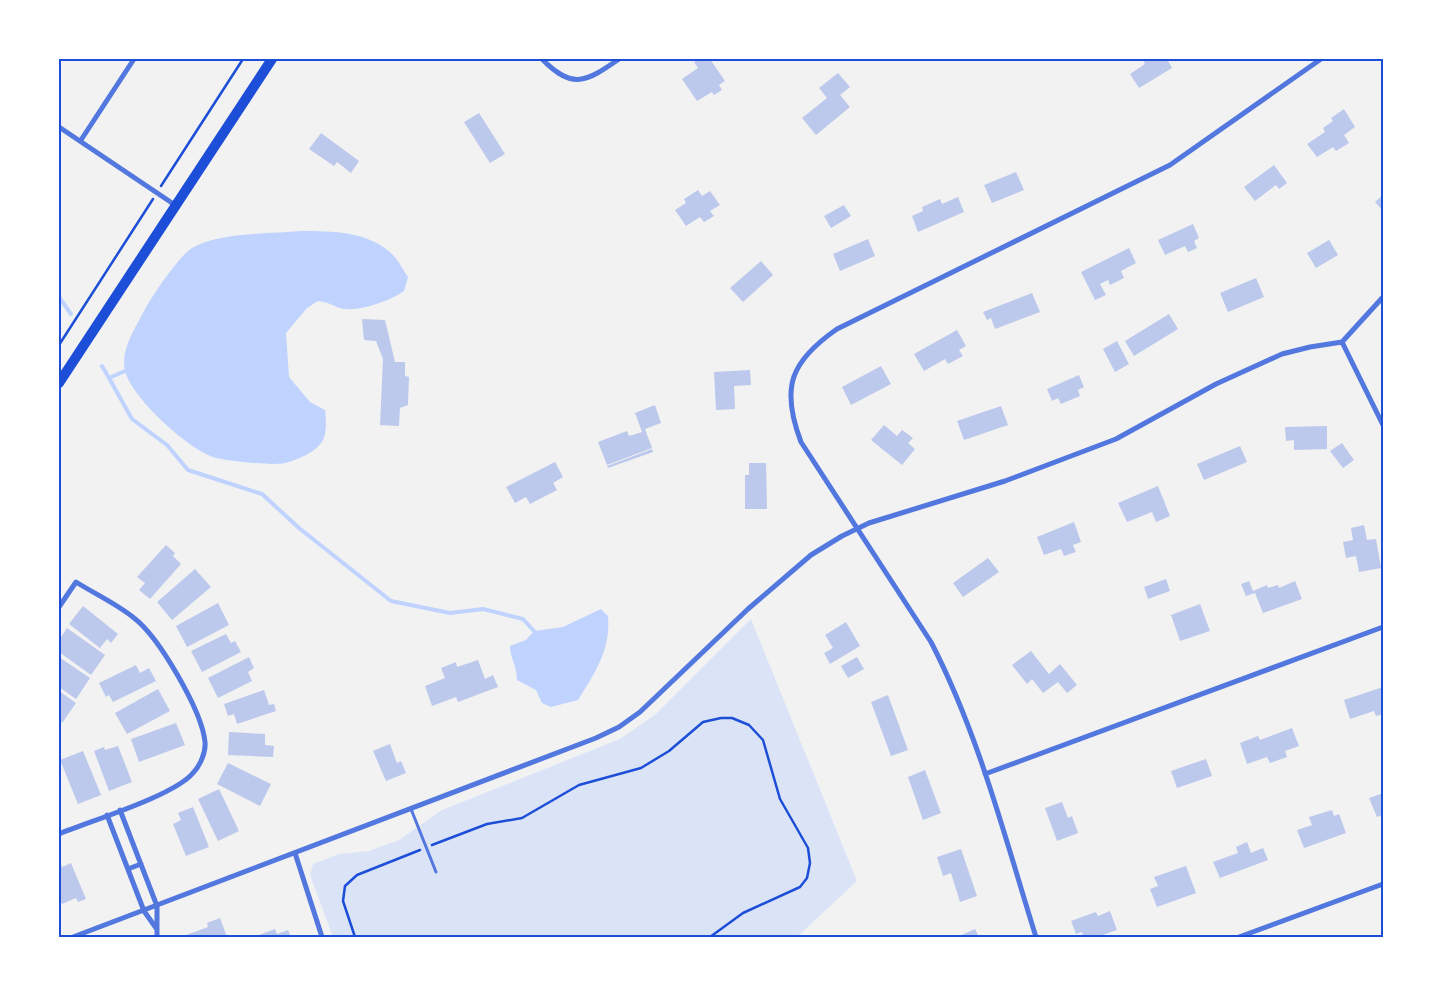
<svg xmlns="http://www.w3.org/2000/svg" width="1442" height="996" viewBox="0 0 1442 996" font-family="'PT Sans Narrow',sans-serif">
<rect width="100%" height="100%" fill="#f2f2f2"/>
<!-- green -->
<path fill="#dbe4f7" d="M751,619L857,881L797,937H333L310,875L313,864L339,854L369,851L399,840L442,810L620,739L656,714Z"/>
<!-- water -->
<path fill="#bfd3fe" d="M300,231C332,231 369,231 393,255C399,261 403,270 408,277L404,291C390,301 356,313 340,308C332,305 327,302 318,301L307,308L286,333L289,377L310,402L325,410C326,419 327,432 323,440C317,452 297,460 285,463C273,466 225,461 213,457C187,448 132,398 125,371C120,350 135,329 144,311C152,296 179,256 192,248C219,232 270,234 300,231Z
M601,609L608,616C611,649 595,673 578,700L551,707L542,703L536,690L517,680C517,665 510,659 510,646L526,640L534,631L563,627Z"/>
<g fill="none" stroke-linecap="round" stroke-linejoin="round">
<!-- stream -->
<path stroke="#bfd3fe" stroke-width="4" d="M59,297L71,314
M102,366L109,378L125,371
M109,378L132,419L167,445L188,470L262,494L299,528L391,601L450,613L483,609L523,619L534,631"/>
</g>
<!-- building -->
<path fill="#bdc9ec" d="M700,59H710L725,81L719,85L722,90L714,95L712,92L697,101L682,79L698,68L694,62Z
M1142,59H1167L1172,68L1139,88L1130,74L1145,64Z
M838,73L850,87L840,95L850,107L816,135L802,118L827,98L819,88Z
M1344,109L1355,127L1344,135L1349,143L1336,151L1333,147L1317,157L1307,144L1325,132L1323,128L1333,121L1331,118Z
M479,113L505,154L490,163L464,122Z
M321,133L359,161L351,173L337,162L334,166L309,149Z
M1274,165L1287,183L1279,189L1276,185L1255,201L1244,187Z
M1016,172L1024,190L992,203L984,185Z
M698,190L702,196L710,191L720,205L710,211L714,216L704,222L700,217L686,226L675,210L686,203L684,199Z
M1383,195V211L1375,202Z
M958,197L964,212L918,232L912,216L923,211L922,207L940,199L942,204Z
M844,205L851,216L831,228L824,216Z
M1193,224L1199,238L1194,241L1197,248L1188,252L1185,246L1165,255L1158,240Z
M868,239L875,256L840,271L833,254Z
M1329,240L1338,255L1316,268L1307,253Z
M1129,248L1136,263L1121,271L1124,278L1110,285L1108,280L1100,284L1106,295L1095,300L1081,272Z
M761,261L773,275L743,302L730,288Z
M1256,278L1264,297L1228,312L1220,293Z
M1032,293L1040,312L995,329L991,318L987,320L983,312Z
M1169,314L1178,329L1134,356L1125,341Z
M362,319L385,320L395,362H405V376L409,377L408,405L400,408L399,426L380,425L383,359L376,341L364,340Z
M957,330L966,346L959,350L963,356L948,364L945,359L924,371L914,354Z
M1117,341L1129,364L1115,372L1103,349Z
M881,366L891,384L851,405L842,387Z
M750,370L751,385L734,386L735,409L716,410L714,372Z
M1079,375L1084,387L1078,390L1080,396L1061,404L1058,398L1052,401L1047,389Z
M655,405L661,423L645,429L652,448L607,465L598,442L627,431L629,436L642,432L635,413Z
M1001,406L1008,425L964,440L957,421Z
M884,425L897,436L902,430L913,438L908,443L915,449L902,465L871,440Z
M1327,426V449L1294,450V440L1286,441L1285,427Z
M1342,443L1354,460L1343,468L1330,451Z
M1240,446L1247,462L1204,480L1197,464Z
M652,449L653,452L608,468L607,466Z
M555,462L563,477L553,483L557,490L530,504L526,497L515,503L506,487Z
M749,463H766L767,509H745V475H749Z
M1158,486L1170,516L1156,522L1152,512L1127,522L1118,503Z
M1074,522L1081,542L1073,545L1076,552L1064,556L1061,549L1044,555L1037,537Z
M1364,525L1367,540L1376,539L1381,568L1359,572L1356,556L1346,558L1343,542L1353,540L1351,528Z
M166,545L175,553L173,556L181,564L150,599L139,590L145,583L137,577Z
M988,558L999,572L963,597L953,583Z
M195,569L211,587L172,620L157,602Z
M1166,579L1170,591L1148,599L1144,587Z
M1249,581L1253,591L1267,585L1268,588L1278,585L1279,588L1295,581L1302,599L1263,613L1255,593L1246,596L1241,584Z
M218,603L229,625L187,647L176,626Z
M1200,604L1210,631L1180,641L1171,615Z
M83,606L118,634L111,643L107,639L100,648L69,624Z
M846,622L860,646L830,664L824,653L833,648L825,635Z
M67,628L105,655L91,675L59,652V640Z
M226,634L231,643L235,641L241,652L202,672L191,651Z
M1031,651L1049,674L1060,664L1077,685L1067,693L1058,682L1043,693L1032,679L1027,684L1012,665Z
M59,657L90,678L76,699L59,687Z
M249,657L254,668L248,672L252,681L218,698L208,678Z
M857,657L864,669L848,678L841,666Z
M478,660L485,679L493,675L498,687L458,702L456,697L432,706L425,686L445,678L441,668L456,662L457,667Z
M136,665L140,673L149,668L156,681L113,702L109,695L106,697L99,683Z
M1383,687V714L1376,716L1374,711L1350,719L1344,700Z
M158,689L170,711L127,734L115,713Z
M264,690L269,705L274,704L276,711L237,724L234,714L228,716L224,704Z
M59,691L76,703L62,723L59,721Z
M888,695L908,750L891,756L871,702Z
M176,723L185,745L139,762L131,739Z
M1292,728L1299,746L1285,751L1287,757L1270,763L1267,757L1247,764L1240,743L1258,736L1260,740Z
M229,732L265,734V745L274,746L273,757L228,755Z
M390,744L397,763L401,761L406,773L386,781L373,751Z
M118,746L132,782L109,791L94,751L104,747L105,750Z
M83,751L101,795L78,804L60,760Z
M1206,759L1212,776L1177,788L1171,771Z
M228,763L271,784L260,806L217,784Z
M925,770L941,813L923,820L908,777Z
M219,789L239,831L218,841L198,799Z
M1383,793V815L1377,817L1369,798Z
M1062,802L1068,818L1072,816L1078,833L1057,841L1045,808Z
M193,807L209,847L186,856L173,824L181,820L178,813Z
M1332,810L1334,816L1339,814L1346,833L1304,848L1297,830L1312,825L1309,817Z
M1247,842L1251,853L1263,848L1268,860L1220,878L1213,862L1238,853L1236,847Z
M961,849L977,896L960,902L951,873L943,876L937,857Z
M59,858L62,867L71,863L86,899L78,902L76,898L62,904L59,898Z
M1186,866L1196,893L1157,907L1150,889L1158,886L1154,877Z
M1110,911L1117,930L1097,937H1083L1082,932L1076,934L1071,921L1096,912L1098,916Z
M220,918L227,937H181L208,927L207,923Z
M275,929L277,934L288,930L291,937H253Z
M975,929L979,937H957Z"/>
<g fill="none" stroke-linecap="round" stroke-linejoin="round">
<!-- path -->
<path stroke="#1d4ed8" stroke-width="2.5" d="M161,186L243,59
M59,345L153,199
M432,845L487,824L522,818L579,785L641,768L669,751L703,722L721,718H732L749,725L763,740L780,799L808,848L810,863L807,878L800,887L743,913L710,937
M355,937L343,901L345,886L357,875L420,850"/>
<!-- service -->
<path stroke="#5277de" stroke-width="3" d="M411,809L436,872"/>
<!-- minor -->
<path stroke="#5277de" stroke-width="5" d="M542,59C573,91 587,81 619,59
M59,127L175,205
M81,140L134,59
M1342,342L1383,425
M59,607L76,582C95,594 117,604 134,618C159,637 202,711 205,742C206,752 200,766 193,773C174,796 90,821 59,834
M985,774L1383,627
M120,810L157,906V937
M107,815L144,911L156,928
M295,853L322,937
M128,869L141,864
M73,937L596,738L619,727L640,712L748,609L811,555L842,536L869,523L1005,481L1116,439L1216,384L1282,354L1310,347L1342,342L1383,297
M1036,937C1005,838 979,735 931,642L801,442C780,387 791,361 837,329L1170,165L1321,59
M1239,937L1383,884"/>
<!-- primary -->
<path stroke="#1d4ed8" stroke-width="10" d="M59,383L272,59"/>
</g>
<!-- border -->
<rect width="1442" height="996" fill="none" stroke="#ffffff" stroke-width="120"/>
<rect x="60" y="60" width="1322" height="876" fill="none" stroke="#1d4ed8" stroke-width="2"/>
</svg>
